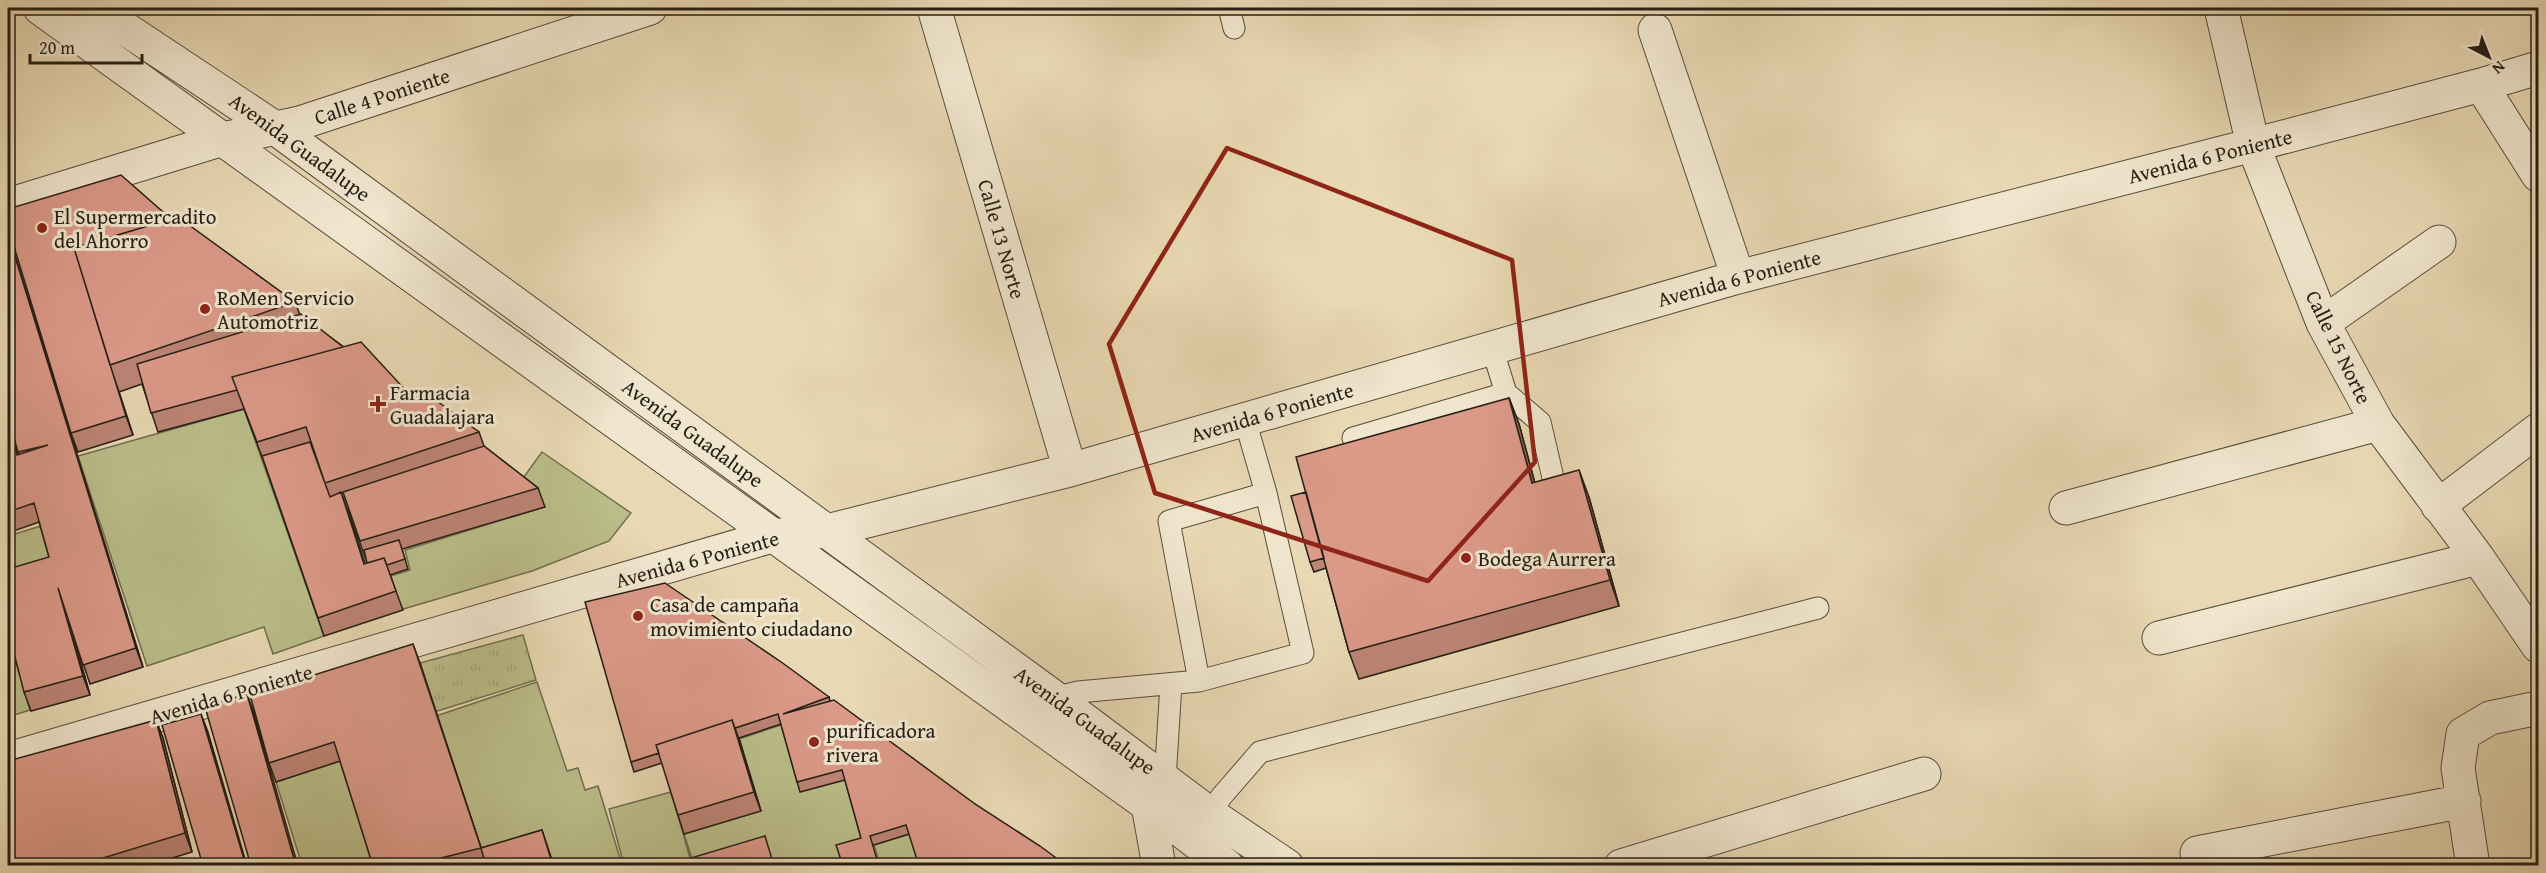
<svg xmlns="http://www.w3.org/2000/svg" width="2546" height="873" viewBox="0 0 2546 873" font-family="'Gentium Book Plus',serif">
<defs>
<pattern id="park-tufts" width="24" height="20" patternUnits="userSpaceOnUse" patternTransform="scale(1.5)"><rect width="24" height="20" fill="#babd89"/><path d="M3 7l-1-3M5 7V3M7 7l1-3M15 17l-1-3M17 17v-4M19 17l1-3" fill="none" stroke="#a0a275"/></pattern>
</defs>
<rect width="100%" height="100%" fill="#e8d8b3"/>
<filter id="stains"><feTurbulence type="fractalNoise" baseFrequency=".00333" numOctaves="4"/><feColorMatrix values="0 0 0 0 .2 0 0 0 0 .09 0 0 0 0 .02 0 0 0 .5 -.17"/></filter>
<radialGradient id="worn" r=".72"><stop offset=".6" stop-color="#630" stop-opacity="0"/><stop offset="1" stop-color="#630" stop-opacity=".3"/></radialGradient>
<!-- green -->
<path fill="#babd89" stroke="#706e4f" stroke-width="1.5" d="M244,409L324,636L273,654L264,627L147,666L78,456Z
M542,452L631,513L609,541L532,571L400,610L391,576L410,570L405,550L544,507L518,485Z
M41,526L56,575L8,590V536Z
M8,635L30,710L8,717Z
M537,682L567,771L578,768L585,790L598,786L622,865H487L436,716Z
M781,725L846,780L864,848L843,865H694L684,834L760,811L739,739Z
M341,761L374,865H302L276,782Z
M671,792L692,865H624L609,809Z
M910,834L919,865H880L874,845Z"/>
<!-- park -->
<path fill="url(#park-tufts)" stroke="#706e4f" stroke-width="1.5" d="M523,635L536,680L431,713L420,663Z"/>
<g fill="none" stroke-linecap="round" stroke-linejoin="round">
<!-- service casing -->
<g stroke="#564c3c" stroke-width="23">
<path id="service" d="M1229,8L1234,28
M1506,393L1540,422L1557,495
M1245,420L1266,493L1303,653L1199,681L1169,521L1266,493
M1353,438L1506,393L1492,348
M1055,698L1078,692L1199,681
M1165,780L1171,684
M1210,814L1221,797L1260,752L1818,608"/>
</g>
<!-- minor casing -->
<g stroke="#564c3c" stroke-width="35">
<path id="minor" d="M934,8L1070,470
M2221,8L2253,145L2323,323L2378,424L2478,558L2538,646
M1655,30L1738,277
M2481,85L2538,175
M8,205L223,139L300,123L650,8
M2323,323L2439,242
M2438,506L2538,430
M2066,508L2378,424
M2159,638L2478,558
M8,759L772,536L827,531L1070,470L1738,277L2253,145L2481,85L2538,68
M1148,805L1159,866
M2197,853L2464,801
M1621,866L1924,774
M2473,866L2458,768L2463,734L2490,718L2538,708"/>
</g>
<!-- tertiary casing -->
<g stroke="#564c3c" stroke-width="35">
<path id="tertiary" d="M40,8L1148,805L1227,866
M94,8L275,128L1055,698L1210,814L1287,866"/>
</g>
<!-- service -->
<use href="#service" stroke="#f0e6ce" stroke-width="21"/>
<!-- minor -->
<use href="#minor" stroke="#f0e6ce" stroke-width="33"/>
<!-- tertiary -->
<use href="#tertiary" stroke="#f0e6ce" stroke-width="33"/>
</g>
<!-- wall -->
<path fill="#bc8475" stroke="#251e15" stroke-width="1.5" fill-rule="evenodd" d="M171,219L295,302L300,315L409,394L479,432L484,446L538,488L545,507L402,549L408,569L390,575L403,610L324,636L264,462L244,409L158,432L142,384L119,392L133,435L78,452L71,433ZM348,511H349L367,563L365,564Z
M8,232L143,667L90,684L68,618L90,695L31,711L24,692L49,557L39,522L8,533V423L18,454H19L8,416Z
M1509,398L1519,424L1535,483L1589,497L1619,606L1359,679L1349,652L1326,568L1314,572L1310,562L1306,492Z
M420,663L481,848L542,830L554,866H373L340,761L276,782L269,763Z
M829,697L830,701L975,804L909,834L874,845L861,838L845,780L800,792L781,724L739,738L761,811L684,834L678,815L662,763L634,772L631,762Z
M156,720L163,738L192,852L146,866H8Z"/>
<!-- shaded-wall -->
<path fill="#996b5f" stroke="#251e15" stroke-width="1.5" d="M8,232V234L143,667L136,648L8,234Z
M113,375L119,392L133,435L126,416Z
M1509,398L1519,424L1542,510L1532,483Z
M1579,470L1589,497L1619,606L1610,580Z
M341,492L348,511L371,583L364,564Z
M58,588L65,606L90,695L83,676Z
M413,644L420,663L487,866Z
M247,694L254,713L298,866H296Z
M201,714L208,732L247,866H246Z
M156,720L163,738L192,852L185,833Z
M732,720L739,739L761,811L754,792Z"/>
<!-- building -->
<path fill="#db9988" stroke="#251e15" stroke-width="1.5" d="M121,175L171,219L74,248L126,416L71,433L8,227V209Z
M178,217L295,302L110,365L74,248Z
M8,234L136,648L83,665L58,588L83,676L24,692L8,630V569L49,557L34,503L8,512V425L17,455L48,445L18,452L8,416Z
M301,314L343,347L232,377L237,390L151,413L137,364Z
M361,342L409,394L422,390L479,432L325,483L306,427L257,442L232,377Z
M1509,398L1532,483L1579,470L1610,580L1349,652L1296,457Z
M310,442L330,497L341,492L364,564L384,558L396,591L318,618L262,456Z
M484,446L538,488L360,541L343,492Z
M1306,492L1324,558L1310,562L1291,496Z
M399,540L405,559L387,565L384,558L367,563L364,550Z
M665,583L784,664L829,697L783,714L834,700L975,804L1040,846L1067,866H919L906,825L870,836L879,866H843L836,845L861,838L842,770L797,782L778,714L735,728L732,720L656,745L659,753L631,762L585,602Z
M413,644L481,848L425,862L428,859L408,866H373L334,742L269,763L250,695Z
M247,694L296,866H251L205,707Z
M201,714L246,866H203L162,725Z
M156,720L185,833L77,866H8V761Z
M732,720L754,792L678,815L656,745Z
M542,830L553,866H486L481,848Z
M765,836L774,866H693L691,858Z
M184,859L186,866H159Z
M435,862L436,866H423Z"/>
<!-- marked area -->
<path fill="none" stroke="#8f2418" stroke-width="4.5" stroke-linejoin="round" d="M1227,148L1512,260L1535,462L1428,581L1155,493L1109,344Z"/>
<!-- markers -->
<g fill="#8f2418" stroke="#f0e6ce" stroke-width="2">
<circle cx="42" cy="228" r="6"/>
<circle cx="205" cy="309" r="6"/>
<path d="M375 395h6v6h6v6h-6v6h-6v-6h-6v-6h6z"/>
<circle cx="1466" cy="558" r="6"/>
<circle cx="638" cy="616" r="6"/>
<circle cx="814" cy="742" r="6"/>
</g>
<g text-anchor="middle" dominant-baseline="central" stroke-width="6" stroke-linejoin="round" paint-order="stroke">
<!-- street labels -->
<g font-size="21" fill="#251e15" stroke="#f0e6ce">
<text transform="translate(382 96) rotate(-18)">Calle 4 Poniente</text>
<text transform="translate(300 147) rotate(36)">Avenida Guadalupe</text>
<text transform="translate(2210 156) rotate(-14)">Avenida 6 Poniente</text>
<text transform="translate(1002 239) rotate(74)">Calle 13 Norte</text>
<text transform="translate(1739 278) rotate(-15)">Avenida 6 Poniente</text>
<text transform="translate(2339 347) rotate(64)">Calle 15 Norte</text>
<text transform="translate(1272 412) rotate(-16)">Avenida 6 Poniente</text>
<text transform="translate(693 433) rotate(36)">Avenida Guadalupe</text>
<text transform="translate(697 559) rotate(-15)">Avenida 6 Poniente</text>
<text transform="translate(231 694) rotate(-16)">Avenida 6 Poniente</text>
<text transform="translate(1085 720) rotate(36)">Avenida Guadalupe</text>
</g>
<!-- poi labels -->
<g font-size="21" fill="#251e15" stroke="#f0e6ce" text-anchor="start">
<text x="54" y="216">El Supermercadito<tspan x="54" dy="24">del Ahorro</tspan></text>
<text x="217" y="297">RoMen Servicio<tspan x="217" dy="24">Automotriz</tspan></text>
<text x="390" y="392">Farmacia<tspan x="390" dy="24">Guadalajara</tspan></text>
<text x="1478" y="558">Bodega Aurrera</text>
<text x="650" y="604">Casa de campaña<tspan x="650" dy="24">movimiento ciudadano</tspan></text>
<text x="826" y="730">purificadora<tspan x="826" dy="24">rivera</tspan></text>
</g>
</g>
<!-- margin -->
<rect width="2546" height="873" fill="none" stroke="#e8d8b3" stroke-width="30"/>
<rect x="9" y="9" width="2528" height="855" fill="none" stroke="#251e15" stroke-width="3"/>
<rect x="15" y="15" width="2516" height="843" fill="none" stroke="#251e15" stroke-width="1.5"/>
<!-- north arrow -->
<g transform="translate(2489 57) rotate(138)" stroke="#f0e6ce" stroke-width="4.5" paint-order="stroke">
<path d="M0-4.5L10 22L0 15L-10 22Z" fill="#251e15"/>
<text y="-9" font-size="16" font-weight="bold" text-anchor="middle" fill="#251e15">N</text>
</g>
<!-- scale -->
<path d="M30 54v9h112v-9" fill="none" stroke="#251e15" stroke-width="3"/>
<text x="39" y="54" font-size="18" fill="#251e15" stroke="#f0e6ce" stroke-width="4.5" paint-order="stroke">20 m</text>
<rect width="100%" height="100%" filter="url(#stains)"/>
<rect width="100%" height="100%" fill="url(#worn)"/>
</svg>
